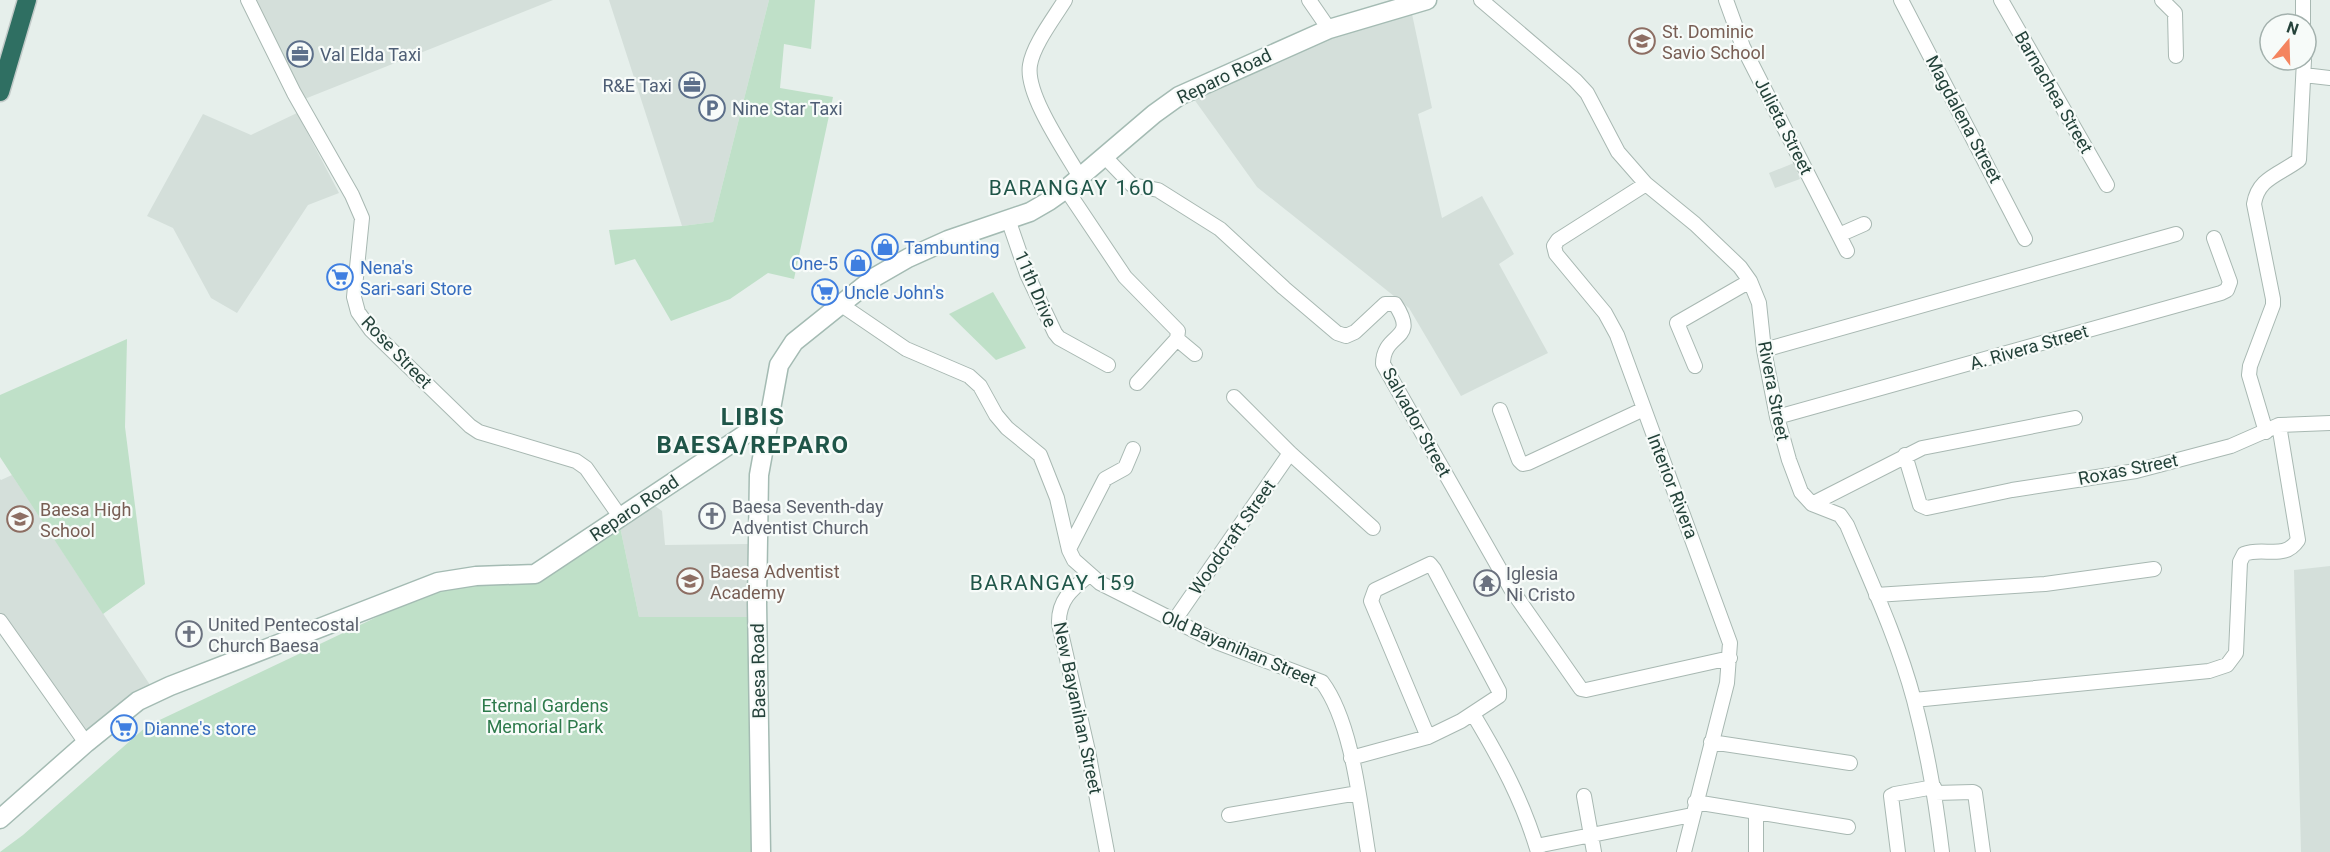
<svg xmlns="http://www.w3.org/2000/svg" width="2330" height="852" viewBox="0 0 2330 852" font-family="Roboto,sans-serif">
<rect width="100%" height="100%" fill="#e6efeb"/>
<!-- built -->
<path fill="#d4dfda" d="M244,0H553L292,104Z
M609,0H769L713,222L682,226Z
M1412,14L1432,108L1418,114L1442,218L1482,196L1514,254L1499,264L1548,353L1461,396L1409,308L1257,187L1191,95L1335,36Z
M297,113L339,193L308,205L237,313L211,298L173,228L147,216L203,114L251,135Z
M1794,163L1800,179L1775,188L1769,173Z
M12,475L152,688L87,737L0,619V479L1,480Z
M651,503L662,511L665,545L748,544V617H639L619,522Z
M2330,566V852H2301L2294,570Z"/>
<!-- green -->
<path fill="#bfe0c8" d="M769,0H815L811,49L784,44L780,88L833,97L794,279L768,273L730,299L671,321L635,259L615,265L609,230L682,226L713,222Z
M993,292L1026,348L996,360L949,314Z
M127,339L125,427L145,584L103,614L0,457V395Z
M619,522L639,617H748L753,852H0L23,835L147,726L440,587L535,580Z"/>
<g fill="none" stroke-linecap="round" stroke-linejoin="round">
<!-- street casing -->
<g stroke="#a8b8b2" stroke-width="16">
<path id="street" d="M248,0L294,93L352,195L362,218L354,297L358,312L371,330L470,426L479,432L576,461L586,468L621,518
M1065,0C1054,18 1033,45 1030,65C1025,94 1065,151 1080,177
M1309,0L1329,29
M1481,0L1575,80L1587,93L1618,152L1646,184L1695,224L1740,267L1750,281L1759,303L1764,350L1777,417L1789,460L1801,492L1812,504L1840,515L1847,525C1871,582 1898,640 1914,700C1927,749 1936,801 1942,852
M1726,0L1743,47L1847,251
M1901,0L2025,239
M2001,0L2107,185
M2162,0L2175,13L2176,56
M2303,0V24
M2304,75L2330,78
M1105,157L1132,185L1158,190L1220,229L1284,288L1337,333L1346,336L1355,332L1385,304H1395C1420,342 1383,331 1383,364L1511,589L1581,689L1586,690L1730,658
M1646,184L1558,240L1554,246L1556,254L1605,313L1617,335L1730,643L1727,683L1684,852
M1066,189L1125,277L1178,331L1177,339L1137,383
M1008,219L1027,274L1055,333L1059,338L1108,365
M1839,235L1864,224
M840,304L906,349L969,376L980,386L996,415L1007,428L1040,455L1057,498L1069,550L1074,560L1100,583L1219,643L1322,682C1352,722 1360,803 1368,852
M1177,339L1195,354
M1764,350L2176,234
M1695,366L1677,323L1750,281
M1234,397L1290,453L1373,528
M1500,410L1519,460L1523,464L1528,463L1644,409
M1777,417L2221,293L2227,290L2230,282L2214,238
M2266,432L2249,375L2250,366L2273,305V299L2254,204C2258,178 2279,175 2299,160L2304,60
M1905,455L1920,505L1927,508L2012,490L2136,471L2231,446L2279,425L2330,423
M1812,504L1922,448L2075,418
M1070,547L1105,479L1125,468L1133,449
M1089,575C1072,589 1058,600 1059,624L1088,751L1107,852
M1876,595L2045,584L2154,569
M0,621L86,743
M1174,621L1290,453
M1914,700L2209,671L2227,665L2236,653L2240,562L2244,554C2264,546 2284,561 2298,540L2279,425
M1473,714C1500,759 1523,801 1538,852
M1711,742L1850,763
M1351,758L1428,737L1461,721L1499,696V691L1434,569L1430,564L1375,590L1371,601L1428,737
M1935,793L1973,792L1975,793L1983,852
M1584,796L1594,852
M1695,802L1848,827
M1756,812V852
M1229,815L1358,793
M1536,846L1692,815
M1898,852L1891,796L1895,794L1934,787"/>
</g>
<!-- secondary casing -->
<g stroke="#a4bbb3" stroke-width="21">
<path id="secondary" d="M0,819L86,743L138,701L170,686L438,582L476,576L535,574L768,419
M761,852L757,603L759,475L779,365L794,342L875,277L908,258L948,240L1030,212L1049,201L1066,189L1154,114L1179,96L1329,29L1427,0"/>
</g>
<!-- highway casing -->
<g stroke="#c2cac8" stroke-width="21">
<path id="highway" d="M0,92L27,0"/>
</g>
<!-- street -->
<use href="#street" stroke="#fff" stroke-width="14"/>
<!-- secondary -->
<use href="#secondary" stroke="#fff" stroke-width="18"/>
<!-- highway -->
<use href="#highway" stroke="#2f6f62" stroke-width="18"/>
</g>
<!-- icons -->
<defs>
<g id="school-ring" transform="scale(1.35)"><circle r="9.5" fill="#f7fbf9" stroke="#8d6e63" stroke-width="1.5"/><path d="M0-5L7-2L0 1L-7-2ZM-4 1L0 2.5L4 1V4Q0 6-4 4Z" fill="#8d6e63"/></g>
<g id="office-ring" transform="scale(1.35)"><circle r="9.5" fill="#f7fbf9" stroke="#5c6f8a" stroke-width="1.5"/><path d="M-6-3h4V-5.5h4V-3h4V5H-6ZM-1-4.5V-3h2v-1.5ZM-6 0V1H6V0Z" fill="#5c6f8a"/></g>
<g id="parking-ring" transform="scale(1.35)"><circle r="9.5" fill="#f7fbf9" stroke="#5c6f8a" stroke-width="1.5"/><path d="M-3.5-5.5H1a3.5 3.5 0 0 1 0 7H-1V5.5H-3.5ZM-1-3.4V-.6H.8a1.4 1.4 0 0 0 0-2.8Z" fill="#5c6f8a"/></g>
<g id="shop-ring" transform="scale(1.35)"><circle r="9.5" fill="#f7fbf9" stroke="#3f7fe0" stroke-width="1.5"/><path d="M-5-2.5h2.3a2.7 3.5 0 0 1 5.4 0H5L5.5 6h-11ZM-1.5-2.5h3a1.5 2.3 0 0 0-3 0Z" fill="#3f7fe0"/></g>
<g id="supermarket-ring" transform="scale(1.35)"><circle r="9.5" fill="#f7fbf9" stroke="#3f7fe0" stroke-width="1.5"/><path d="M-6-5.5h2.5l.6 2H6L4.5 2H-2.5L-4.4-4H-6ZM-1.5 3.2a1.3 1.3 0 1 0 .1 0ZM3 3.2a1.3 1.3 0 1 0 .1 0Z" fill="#3f7fe0"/></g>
<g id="church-ring" transform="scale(1.35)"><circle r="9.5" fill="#f7fbf9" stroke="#6b7280" stroke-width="1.5"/><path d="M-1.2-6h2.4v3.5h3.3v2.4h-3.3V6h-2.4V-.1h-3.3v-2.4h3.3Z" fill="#6b7280"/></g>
<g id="temple-ring" transform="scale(1.35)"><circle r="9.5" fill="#f7fbf9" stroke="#6b7280" stroke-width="1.5"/><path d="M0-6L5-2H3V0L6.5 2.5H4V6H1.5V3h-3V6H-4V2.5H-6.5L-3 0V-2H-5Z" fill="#6b7280"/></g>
</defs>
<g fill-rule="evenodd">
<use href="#school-ring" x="1642" y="41"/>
<use href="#office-ring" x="300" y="54"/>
<use href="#office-ring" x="692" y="85"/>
<use href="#parking-ring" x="712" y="108"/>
<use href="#shop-ring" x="885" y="247"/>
<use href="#shop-ring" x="858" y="263"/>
<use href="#supermarket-ring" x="340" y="277"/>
<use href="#supermarket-ring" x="825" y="292"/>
<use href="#church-ring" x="712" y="516"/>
<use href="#school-ring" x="20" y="519"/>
<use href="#school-ring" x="690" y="581"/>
<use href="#temple-ring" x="1487" y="583"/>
<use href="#church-ring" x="189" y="634"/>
<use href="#supermarket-ring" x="124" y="728"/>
</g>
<g text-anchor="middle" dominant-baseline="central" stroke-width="4.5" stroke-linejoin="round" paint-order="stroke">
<!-- education labels -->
<g font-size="18" fill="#785e54" stroke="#f7fbf9" text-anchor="start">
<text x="1662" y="31">St. Dominic<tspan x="1662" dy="21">Savio School</tspan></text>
<text x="40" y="509">Baesa High<tspan x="40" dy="21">School</tspan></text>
<text x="710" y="571">Baesa Adventist<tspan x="710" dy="21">Academy</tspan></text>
</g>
<!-- service labels -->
<g font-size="18" fill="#4e5e75" stroke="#f7fbf9" text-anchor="start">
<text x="320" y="54">Val Elda Taxi</text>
<text x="672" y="85" text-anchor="end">R&amp;E Taxi</text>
<text x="732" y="108">Nine Star Taxi</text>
</g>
<!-- street labels -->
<g font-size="18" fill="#24423a" stroke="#f7fbf9">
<text transform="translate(1224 76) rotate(-26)">Reparo Road</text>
<text transform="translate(2054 92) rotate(60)">Barnachea Street</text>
<text transform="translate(1964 119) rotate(62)">Magdalena Street</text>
<text transform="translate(1784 126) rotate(63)">Julieta Street</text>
<text transform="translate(1036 289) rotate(67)">11th Drive</text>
<text transform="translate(2029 347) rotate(-16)">A. Rivera Street</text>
<text transform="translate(397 352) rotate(46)">Rose Street</text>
<text transform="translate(1774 391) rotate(79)">Rivera Street</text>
<text transform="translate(1417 422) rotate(61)">Salvador Street</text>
<text transform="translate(2128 469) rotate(-11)">Roxas Street</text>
<text transform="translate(1673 486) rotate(69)">Interior Rivera</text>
<text transform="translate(634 508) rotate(-34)">Reparo Road</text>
<text transform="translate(1232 537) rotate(-55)">Woodcraft Street</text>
<text transform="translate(1239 648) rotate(23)">Old Bayanihan Street</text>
<text transform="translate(758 671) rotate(-91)">Baesa Road</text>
<text transform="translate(1078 708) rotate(78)">New Bayanihan Street</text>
</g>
<!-- shop labels -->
<g font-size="18" fill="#366cbe" stroke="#f7fbf9" text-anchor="start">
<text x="904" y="247">Tambunting</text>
<text x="838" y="263" text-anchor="end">One-5</text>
<text x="360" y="267">Nena's<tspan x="360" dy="21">Sari-sari Store</tspan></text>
<text x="844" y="292">Uncle John's</text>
<text x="144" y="728">Dianne's store</text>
</g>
<!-- worship labels -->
<g font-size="18" fill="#5b616d" stroke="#f7fbf9" text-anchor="start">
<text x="732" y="506">Baesa Seventh-day<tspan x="732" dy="21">Adventist Church</tspan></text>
<text x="1506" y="573">Iglesia<tspan x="1506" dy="21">Ni Cristo</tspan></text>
<text x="208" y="624">United Pentecostal<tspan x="208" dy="21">Church Baesa</tspan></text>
</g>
<!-- park labels -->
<g font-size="18" fill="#2d7a4b" stroke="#f7fbf9">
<text x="545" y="705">Eternal Gardens<tspan x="545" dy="21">Memorial Park</tspan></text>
</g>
<!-- quarter labels -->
<g font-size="21" letter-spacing="1.5" fill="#1f5548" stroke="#f7fbf9">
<text x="1072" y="188">BARANGAY 160</text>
<text x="1053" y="583">BARANGAY 159</text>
</g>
<!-- district labels -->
<g font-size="24" font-weight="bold" letter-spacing="1.5" fill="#1f5548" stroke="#f7fbf9">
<text x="753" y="417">LIBIS<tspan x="753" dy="28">BAESA/REPARO</tspan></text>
</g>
</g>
<!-- north arrow -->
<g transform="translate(2288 42) rotate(19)"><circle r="28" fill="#f7fbf9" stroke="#a3b1ad" stroke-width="1.5"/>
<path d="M0-4.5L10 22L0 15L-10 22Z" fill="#f4845f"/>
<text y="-9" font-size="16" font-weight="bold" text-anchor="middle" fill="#24423a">N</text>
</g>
</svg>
